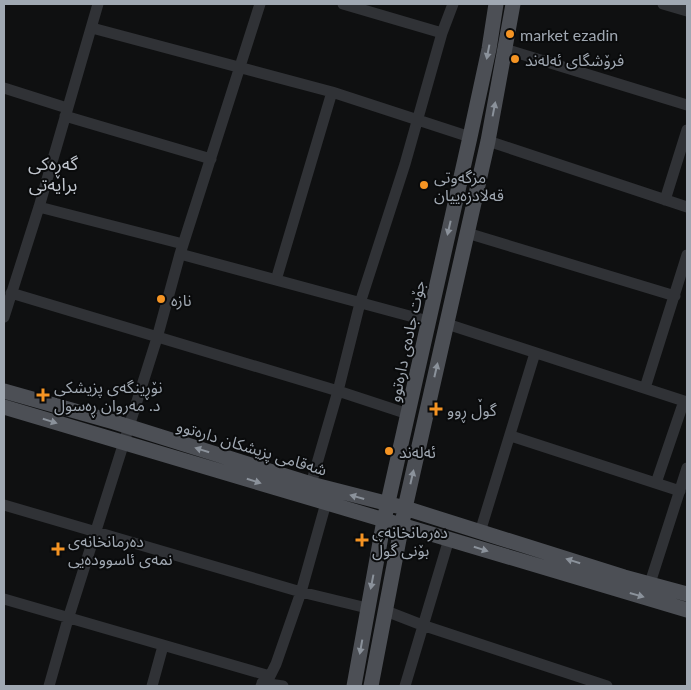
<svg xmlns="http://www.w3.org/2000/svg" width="691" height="690" viewBox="0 0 691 690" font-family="Lato,'Noto Sans Arabic',sans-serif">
<rect width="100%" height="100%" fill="#0f1011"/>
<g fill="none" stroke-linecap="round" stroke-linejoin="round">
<!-- minor -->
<path stroke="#303236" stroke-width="11" d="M343,4L442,33
M663,4L687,11
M92,28L332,92L470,137
M505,49L687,105
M4,88L67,108
M65,116L211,159
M488,141L687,207
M665,200L687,130
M39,207L183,244
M467,233L675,296
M180,254L428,321
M276,280L332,92
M11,293L338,391L408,414
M4,317L39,207L98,4
M447,324L687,402
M645,388L687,255
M511,436L680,491
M656,483L684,401
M311,484L338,391L360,303L405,164L442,33L453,4
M4,505L301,592L367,608
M480,532L535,353
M650,583L687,468
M4,599L270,676
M386,611L422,625L607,686
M262,683L283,686
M49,686L68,619L157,338L180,254L260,4
M152,686L163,646
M261,686L270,676L276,664L301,592L326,503
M405,686L449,539"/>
<!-- major -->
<path stroke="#4c4f55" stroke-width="15" d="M4,391L114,422L311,484L405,508L624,577L687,594
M4,407L687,610
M354,686L384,520L470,137L489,49L496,4
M371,686L405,508L488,141L513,4"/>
</g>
<!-- one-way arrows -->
<defs><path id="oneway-solid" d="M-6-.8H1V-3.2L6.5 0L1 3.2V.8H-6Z" transform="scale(1.25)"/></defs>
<g fill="#8b929b">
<use href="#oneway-solid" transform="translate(488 52) rotate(101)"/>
<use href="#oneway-solid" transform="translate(494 109) rotate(-79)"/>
<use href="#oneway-solid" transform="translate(449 228) rotate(103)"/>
<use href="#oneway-solid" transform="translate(436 370) rotate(-77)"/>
<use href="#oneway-solid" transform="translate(50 421) rotate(17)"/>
<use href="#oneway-solid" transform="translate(202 450) rotate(-163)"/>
<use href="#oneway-solid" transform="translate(412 477) rotate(-77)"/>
<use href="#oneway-solid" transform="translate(254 481) rotate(17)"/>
<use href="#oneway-solid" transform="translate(357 497) rotate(-164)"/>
<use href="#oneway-solid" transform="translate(481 549) rotate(17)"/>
<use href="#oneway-solid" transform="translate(573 561) rotate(-163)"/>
<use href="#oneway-solid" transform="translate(372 582) rotate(101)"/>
<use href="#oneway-solid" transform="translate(637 595) rotate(16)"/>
<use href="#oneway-solid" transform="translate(361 647) rotate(100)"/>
</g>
<!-- markers -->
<g fill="#f59423" stroke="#0a0b0c" stroke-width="2">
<circle cx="510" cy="34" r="5"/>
<circle cx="515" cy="59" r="5"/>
<circle cx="424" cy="185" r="5"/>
<circle cx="161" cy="299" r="5"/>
<path d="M40.5 387.5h5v5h5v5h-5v5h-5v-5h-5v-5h5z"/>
<path d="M433.5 401.5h5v5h5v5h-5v5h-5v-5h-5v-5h5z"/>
<circle cx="389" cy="451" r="5"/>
<path d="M359.5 532.5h5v5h5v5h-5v5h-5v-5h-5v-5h5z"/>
<path d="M55.5 541.5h5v5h5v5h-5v5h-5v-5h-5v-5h5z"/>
</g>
<g text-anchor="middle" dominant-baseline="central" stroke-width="4" stroke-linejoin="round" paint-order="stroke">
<!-- poi labels -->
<g font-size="16" fill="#a0a8b2" stroke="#0a0b0c" text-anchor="start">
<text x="520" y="34">market ezadin</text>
<text x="525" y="59">فرۆشگای ئەلەند</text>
<text x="434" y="176">مزگەوتی<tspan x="434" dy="18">قەلادزەییان</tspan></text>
<text x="171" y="299">نازە</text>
<text x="54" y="386">نۆڕینگەی پزیشکی<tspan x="54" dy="18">د. مەروان ڕەسول</tspan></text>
<text x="447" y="409">گوڵ ڕوو</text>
<text x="399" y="451">ئەلەند</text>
<text x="372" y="531">دەرمانخانەی<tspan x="372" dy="18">بۆنی گوڵ</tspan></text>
<text x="68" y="540">دەرمانخانەی<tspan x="68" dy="18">نمەی ئاسوودەیی</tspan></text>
</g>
<!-- street labels -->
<g font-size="16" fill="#a0a8b2" stroke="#0a0b0c">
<text transform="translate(406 341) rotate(-78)">جۆت جادەی دارەتوو</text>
<text transform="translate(252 447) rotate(17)">شەقامی پزیشکان دارەتوو</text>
</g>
<!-- neighbourhood labels -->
<g font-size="18" fill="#c1c6ce" stroke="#0a0b0c">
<text x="53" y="163">گەڕەکی<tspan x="53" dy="21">برایەتی</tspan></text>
</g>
</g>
<!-- border -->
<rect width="691" height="690" fill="none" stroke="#a0a8b2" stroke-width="10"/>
</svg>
